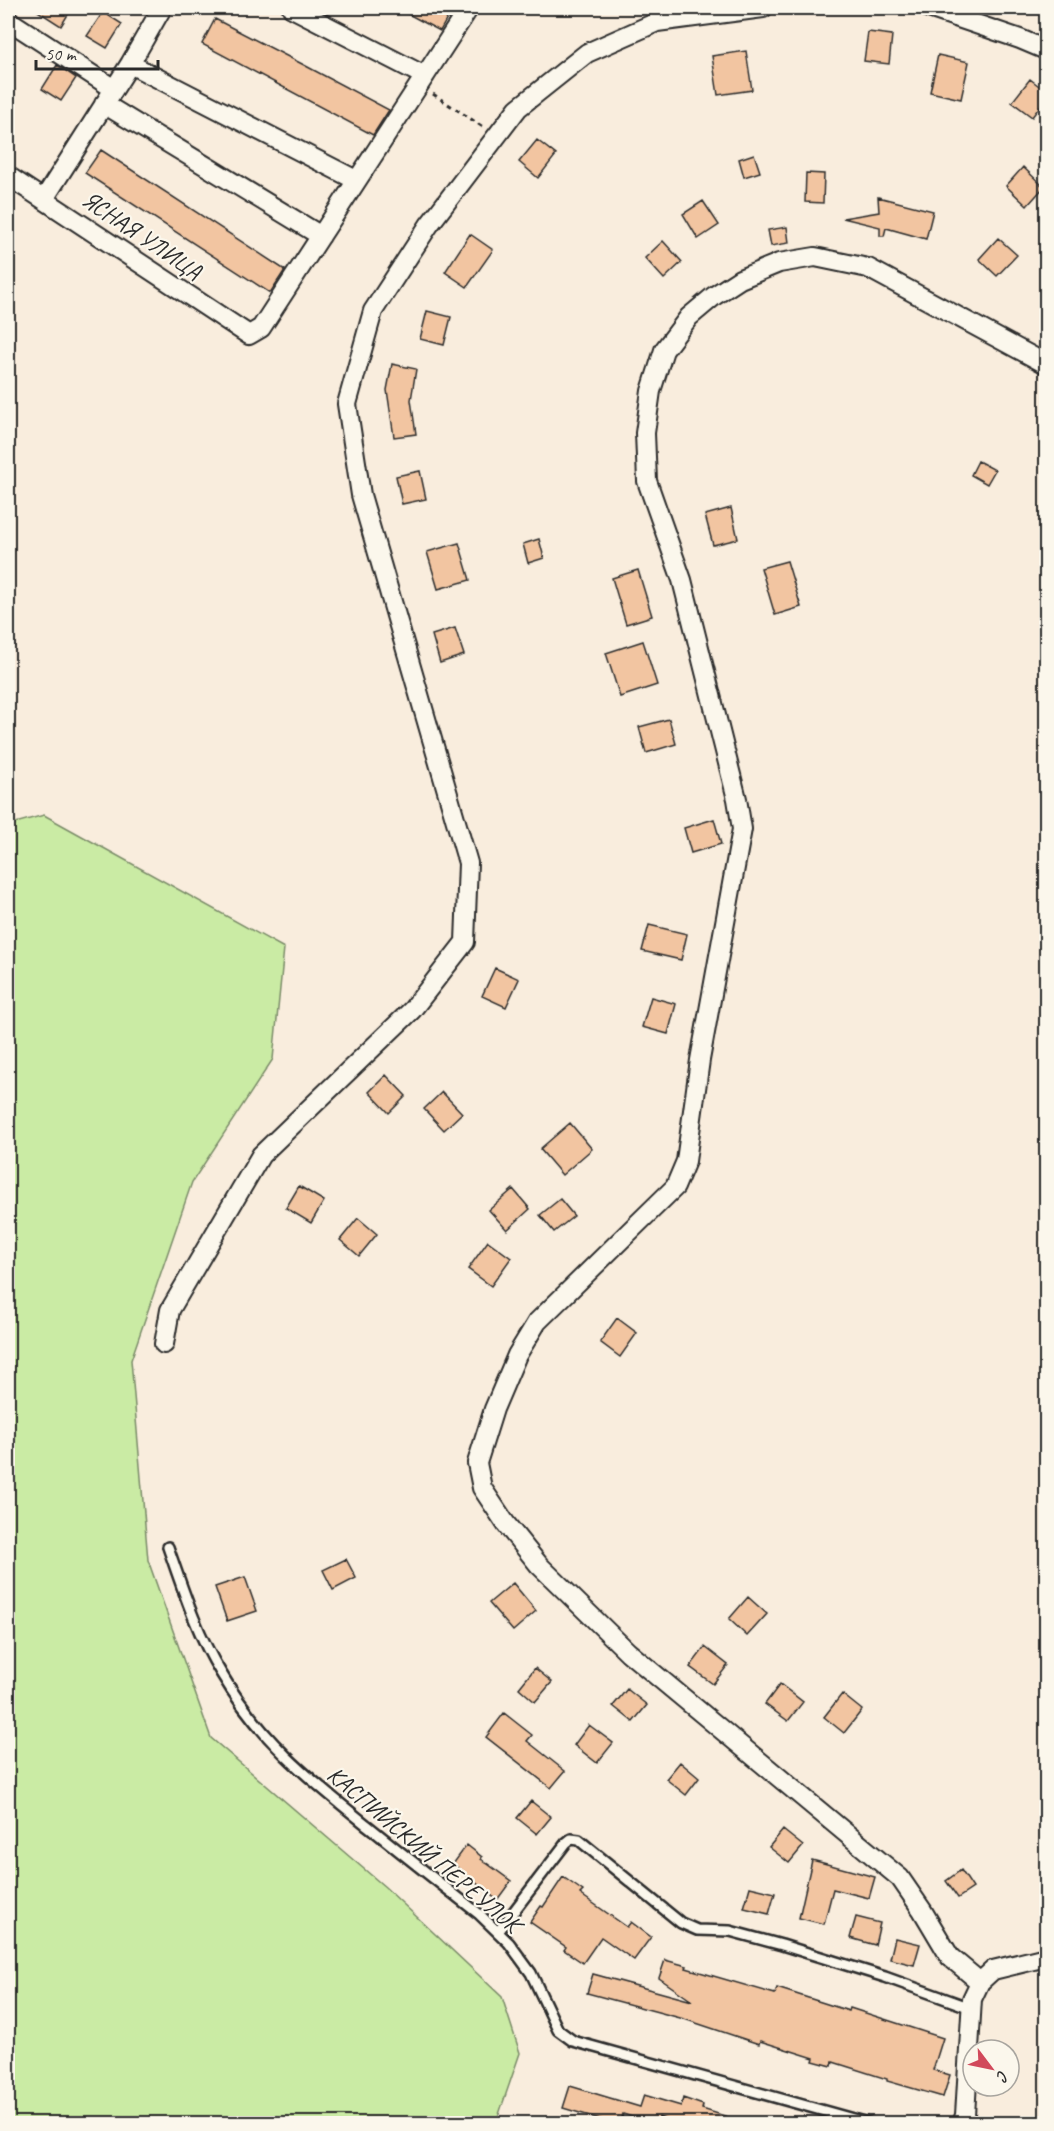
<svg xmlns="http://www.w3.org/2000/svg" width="1054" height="2131" viewBox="0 0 1054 2131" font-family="Caveat,sans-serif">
<rect width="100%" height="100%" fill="#f9eddd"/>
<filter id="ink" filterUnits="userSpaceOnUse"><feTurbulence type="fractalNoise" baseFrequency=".0167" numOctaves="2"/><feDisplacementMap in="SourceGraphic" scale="12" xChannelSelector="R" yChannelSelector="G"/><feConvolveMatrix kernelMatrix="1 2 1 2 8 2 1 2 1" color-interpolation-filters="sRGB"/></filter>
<g filter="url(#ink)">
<!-- green -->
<path fill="#caeba4" stroke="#7a8b68" stroke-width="1.5" d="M44,815L284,948L273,1059L192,1182L131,1360L148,1560L211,1738L385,1887L502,1997L520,2053L496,2123H8V825Z"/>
<!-- building -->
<path fill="#f2c5a1" stroke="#2b2b2b" stroke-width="1.5" d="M33,8H72L61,26Z
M397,8H453L440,31Z
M103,12L122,24L107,48L87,36Z
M215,19L304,65L389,110L373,135L202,44Z
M868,32L892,35L889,64L864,61Z
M746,51L752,90L718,95L712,56Z
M938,55L969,62L961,99L930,92Z
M57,65L76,78L61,101L42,89Z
M1030,79L1047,92V97L1032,117L1012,102Z
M537,140L556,155L538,178L519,162Z
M101,150L285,270L270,293L85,173Z
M754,154L760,172L744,177L739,159Z
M1023,167L1044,187L1027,206L1006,186Z
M806,173L824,174L823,203L805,202Z
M878,197L933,211L926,239L886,228L884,236H880V227L843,218L879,212Z
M703,201L719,225L698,239L683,214Z
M787,227L789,243L771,246L768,230Z
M470,234L493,250L467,287L445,272Z
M998,238L1017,255L997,276L979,259Z
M663,241L682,262L664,279L645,258Z
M427,311L451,317L444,345L420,339Z
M392,364L416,369L411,400L416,434L394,437L387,390Z
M978,461L995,470L987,484L971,475Z
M420,471L426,499L402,504L396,476Z
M731,508L738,539L713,545L705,515Z
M539,539L544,558L528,563L523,544Z
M459,543L470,580L438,589L427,552Z
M787,561L801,607L775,615L761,568Z
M638,570L652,616L626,624L612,578Z
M455,628L464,655L440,663L432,635Z
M643,641L657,685L620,697L606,653Z
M669,719L676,744L646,753L639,727Z
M714,819L721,844L691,853L684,828Z
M649,925L687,934L681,960L642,951Z
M495,968L519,979L506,1007L482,996Z
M651,997L676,1004L668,1034L642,1027Z
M386,1075L406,1096L389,1113L369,1092Z
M442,1092L462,1113L444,1130L424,1109Z
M570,1123L592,1149L562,1175L540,1149Z
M299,1186L324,1201L311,1223L286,1208Z
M513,1189L530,1209L507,1230L489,1210Z
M560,1199L574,1216L554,1232L540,1215Z
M358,1218L377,1234L359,1256L340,1240Z
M488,1241L511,1258L491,1286L468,1269Z
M617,1318L637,1333L620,1357L600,1342Z
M346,1559L356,1578L333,1590L323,1570Z
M245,1577L257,1611L227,1621L215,1587Z
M513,1583L536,1611L513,1631L489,1603Z
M748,1597L767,1614L747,1636L729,1619Z
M705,1647L728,1665L713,1684L690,1667Z
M535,1668L552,1682L535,1702L519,1688Z
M780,1684L803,1702L788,1721L765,1704Z
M627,1689L647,1705L633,1722L613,1706Z
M842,1694L862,1710L844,1733L824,1717Z
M504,1713L532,1735L527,1741L565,1771L551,1788L486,1737Z
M589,1725L613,1743L597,1763L574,1745Z
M680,1762L699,1778L686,1795L666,1779Z
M531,1801L551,1817L537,1834L517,1818Z
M783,1830L803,1846L789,1863L769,1847Z
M467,1845L482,1857L481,1859L511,1881L497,1900L453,1864Z
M812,1860L875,1877L869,1898L833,1889L824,1924L799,1918Z
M961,1870L973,1888L958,1898L946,1881Z
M563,1877L583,1891L580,1894L627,1927L631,1922L651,1937L634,1960L601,1937L583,1963L564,1950L566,1947L530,1922L541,1906L543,1907Z
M750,1887L775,1893L769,1914L744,1908Z
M856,1917L880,1923L875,1945L850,1938Z
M895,1938L920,1944L914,1965L890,1959Z
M665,1960L687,1966L686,1968L775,1994L777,1988L849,2011L850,2008L943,2038L933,2070L950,2075L943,2097L887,2081V2079L833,2062L832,2066L813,2061L814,2058L760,2041L759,2044L684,2019L587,1993L593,1974L692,2001L659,1978Z
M570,2086L640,2107L644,2095L681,2106L683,2098L703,2105L702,2109L738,2120V2124H679L659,2117L657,2124H653L623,2114L620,2124H617L563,2108Z"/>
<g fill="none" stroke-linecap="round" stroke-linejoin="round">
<!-- service casing -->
<g stroke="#2b2b2b" stroke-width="14">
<path id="service" d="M168,1547C183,1590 197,1634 221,1673C261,1741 308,1778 368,1826C405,1856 442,1885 479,1914L509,1943L531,1973L558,2030L573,2041L871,2124
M498,1932L566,1843L571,1839L579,1840L681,1923L697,1930L730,1931L782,1945L885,1977L971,2008"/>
</g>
<!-- minor casing -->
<g stroke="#2b2b2b" stroke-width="22">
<path id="minor" d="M292,8L425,76
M929,8L1020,39L1046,50
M8,20L114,89
M130,64L356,180
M104,104L321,236
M8,176L249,335L261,328L469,8
M44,199L130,64L162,8
M164,1344L170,1310L261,1155L412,1010L465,942L468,863L361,495L347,404L373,311L429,225L518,108L587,53L657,22L763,8
M980,1982L950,1957L922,1910L900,1878L628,1652L539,1565L506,1524L482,1488L477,1463L494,1409L517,1355L537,1322L675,1187L686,1161L700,1060L742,829L737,799L682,580L647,481L645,433L651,391L664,350L689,317L714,296L740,279L779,263L815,257L868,268L1046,364
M962,2124L965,2115L972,1999L980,1982L993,1970L1046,1957"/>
</g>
<!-- path -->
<path stroke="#2b2b2b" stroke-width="3" stroke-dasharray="4.5 4.5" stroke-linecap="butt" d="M433,94L483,127"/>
<!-- service -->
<use href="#service" stroke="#fbf7ec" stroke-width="9"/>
<!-- minor -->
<use href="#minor" stroke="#fbf7ec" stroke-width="18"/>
</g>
</g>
<g text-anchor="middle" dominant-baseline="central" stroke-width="4.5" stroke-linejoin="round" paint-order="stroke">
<!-- street labels -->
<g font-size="24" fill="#2b2b2b" stroke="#fbf7ec">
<text transform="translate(142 235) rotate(34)">ЯСНАЯ УЛИЦА</text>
<text transform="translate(424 1849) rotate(40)">КАСПИЙСКИЙ ПЕРЕУЛОК</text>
</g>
</g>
<!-- margin -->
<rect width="1054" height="2131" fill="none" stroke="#fbf7ec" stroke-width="30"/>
<rect x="15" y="15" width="1024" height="2101" fill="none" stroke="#2b2b2b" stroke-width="2" filter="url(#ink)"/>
<!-- north arrow -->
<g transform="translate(991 2068) rotate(122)"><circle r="28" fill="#fbf7ec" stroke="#a8a59f" stroke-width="1.5"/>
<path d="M0-4.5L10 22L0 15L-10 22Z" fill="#d1495b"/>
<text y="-9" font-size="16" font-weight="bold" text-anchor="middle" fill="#2b2b2b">С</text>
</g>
<!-- scale -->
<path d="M36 60v9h122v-9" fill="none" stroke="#2b2b2b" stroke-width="3"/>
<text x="45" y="60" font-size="18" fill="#2b2b2b" stroke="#fbf7ec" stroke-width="4.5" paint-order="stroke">50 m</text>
</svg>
